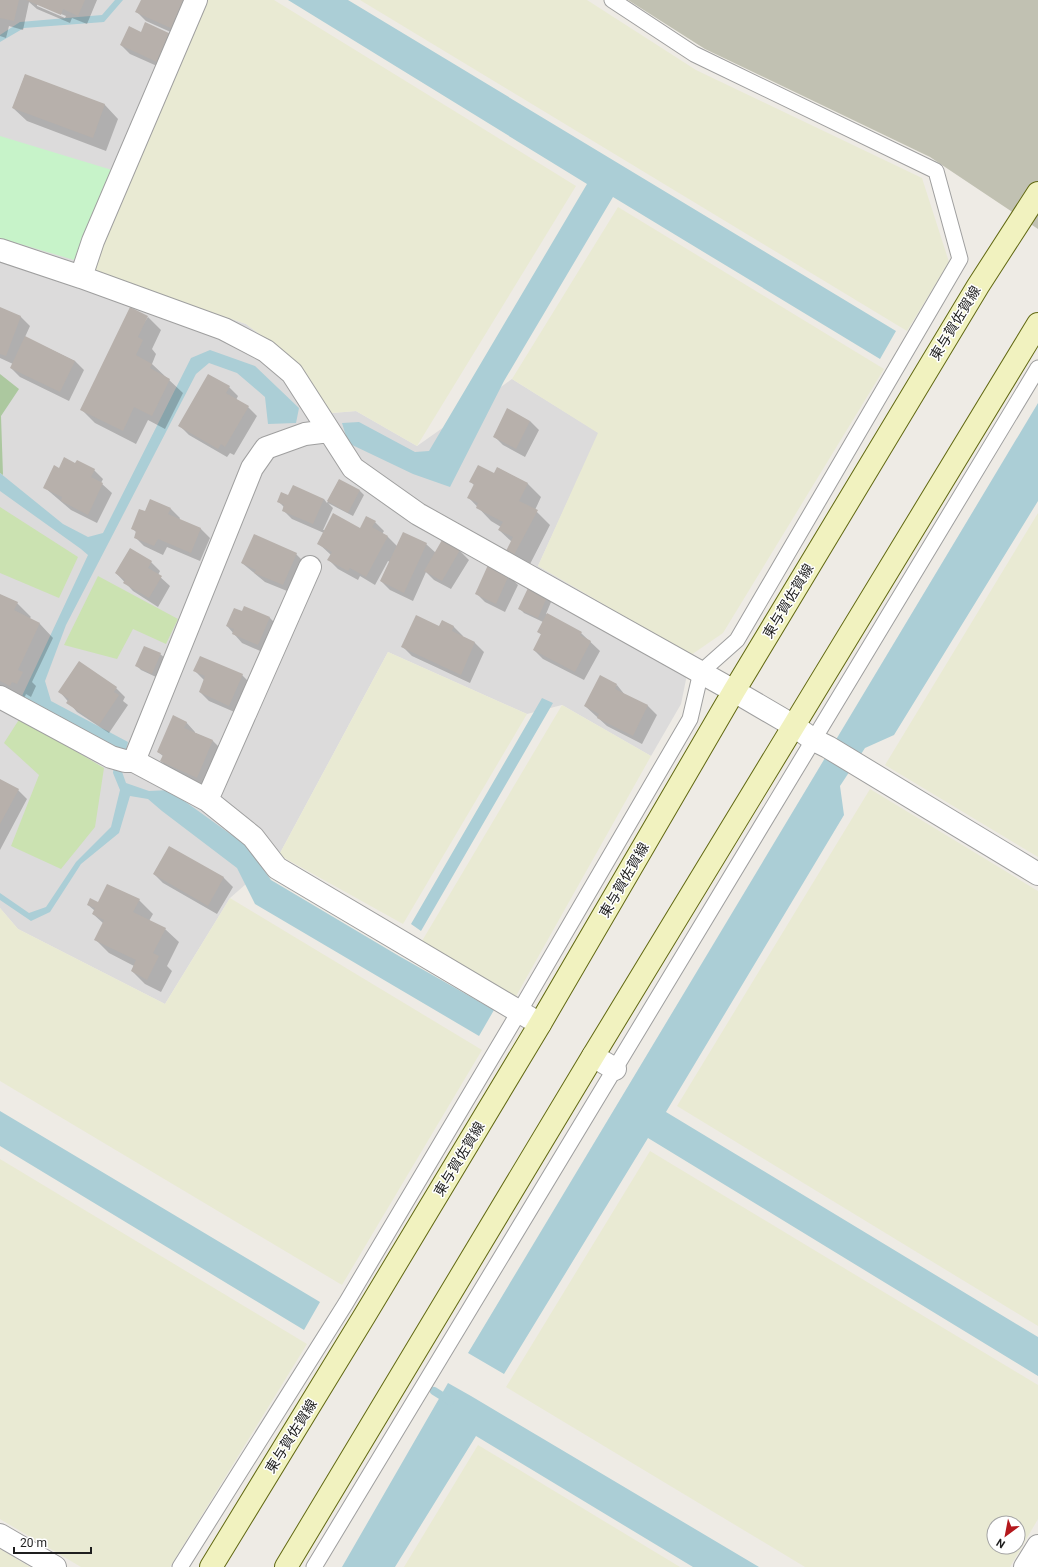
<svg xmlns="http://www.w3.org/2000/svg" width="1038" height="1567" viewBox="0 0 1038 1567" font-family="Roboto,'Noto Sans JP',sans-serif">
<rect width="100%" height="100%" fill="#eeebe5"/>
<!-- residential -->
<path fill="#dcdbdb" d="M0,0H206L90,270L246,324L289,356L332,413L356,411L417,446L512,379L599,433L538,566L691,655L681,704L651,756L562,705L527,714L388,652L279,855L230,898L165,1004L18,929L0,908Z"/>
<!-- construction -->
<path fill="#c1c1b2" d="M628,0H1038V229L930,157L705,49Z"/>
<!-- farmland -->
<path fill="#e9ead3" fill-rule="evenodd" d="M206,0H274L576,186L417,446L356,411L332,413L289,356L246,324L90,270Z
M360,0H587L696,70L922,178L949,262L907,331Z
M618,207L884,369L723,633L691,655L538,566L598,433L512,379Z
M1038,513V857L885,765Z
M388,652L527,714L403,924L279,855Z
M562,705L651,756L515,998L422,941Z
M870,789L1038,891V1326L677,1106Z
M230,898L482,1050L342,1285L0,1081V908L18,929L165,1004Z
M650,1151L1038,1385V1519L1010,1567H805L506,1387ZM994,1523H1018V1547H994Z
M0,1159L307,1344L170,1567H81L0,1519Z
M478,1445L680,1567H404Z
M0,1549L30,1567H0Z"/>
<!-- grass -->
<path fill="#cbe2b1" d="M0,507L78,557L59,598L0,573Z
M98,576L178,619L166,644L133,629L117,659L64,645Z
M20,718L104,768L95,827L61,869L11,846L39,775L4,743Z"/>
<!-- forest -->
<path fill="#acc89f" d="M0,374L19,389L1,416L3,475L0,473Z"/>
<!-- park -->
<path fill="#c7f3c9" d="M0,136L112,170L74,260L0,238Z"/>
<!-- water -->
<path fill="#abced6" d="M115,0H123L104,22L24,28L0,42V35L20,22L102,15Z
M288,0H348L896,331L880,359L613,197L504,381L450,487L413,474L348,443L342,423L359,422L415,452L429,451L587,184Z
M210,350L255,366L299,408L296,423L268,424L265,397L237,373L209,363L196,374L66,625L45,681L51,701L128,742L121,769L126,783L149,791L169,790L247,846L271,880L399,956L494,1010L479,1036L255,904L237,868L162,811L148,799L130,796L119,833L81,864L50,912L31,921L0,900V893L29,913L46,907L76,862L111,827L120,790L113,773L116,748L22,696L88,555L81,549L0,491V473L63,524L88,537L103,533L191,358Z
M1038,403V501L894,735L865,748L840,786L844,815L666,1112L1038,1337V1376L648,1138L504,1374L468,1353Z
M542,698L553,703L421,931L411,924Z
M0,1111L320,1302L304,1330L0,1146Z
M448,1383L471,1396L759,1567H693L476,1436L395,1567H342Z"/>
<!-- shadow -->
<path fill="#0003" fill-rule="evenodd" d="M0,0H97L87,24L72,18L70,23L37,9L29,2L23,30L9,26L6,38L0,36ZM37,4L66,16L65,18L37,6Z
M142,0H182L184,38L146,21L137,12Z
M142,33L181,45L157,66L130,54L121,45Z
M25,75L105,105L118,119L106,151L27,121L13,108Z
M0,308L21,317L30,326L25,337L75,361L84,370L69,401L20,377L11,368L13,364L0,358Z
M148,317L161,330L152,349L156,354L152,364L183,393L165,429L148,420L136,444L95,423L82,410Z
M229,387L238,396L236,400L248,407L257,416L234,455L230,453L227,457L189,435L180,426Z
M530,421L539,430L525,457L503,445L494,436Z
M76,464L94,470L103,479L101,483L112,493L97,523L71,510L44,487Z
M498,468L528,484L541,497L535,510L550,525L528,568L507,551L512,542L499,530L501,527L491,521L469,498L475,486L471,482L494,474Z
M339,480L360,491L364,495L353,516L328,503L333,508L323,530L360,529L375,522L384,531L382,534L388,537L397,546L426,544L436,553L460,551L469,560L451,589L434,580L426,572L413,601L390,590L381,581L390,562L388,561L375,585L360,576L358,580L338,569L329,560L331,555L318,543L324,533L292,519L283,510L284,507L278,501L289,497L324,499L327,503Z
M171,509L180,518L179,520L201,529L210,538L200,561L167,547L163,555L144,546L135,537L137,533L132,528L145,512Z
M296,554L305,563L292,593L265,582L242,563Z
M151,562L160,571L158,575L170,586L158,607L133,591L116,573Z
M509,576L518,585L505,612L485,602L476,593Z
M0,595L17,603L31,617L29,619L40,624L53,638L32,682L36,686L31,697L26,694L24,699L0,687Z
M547,598L551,602L546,614L581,633L600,651L584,680L543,659L534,650L542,635L538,632L543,622L524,613L520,609Z
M242,612L270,618L279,627L267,654L242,643L227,626Z
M442,621L454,627L463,636L462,637L475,643L484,652L470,683L412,656L403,647L439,627Z
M160,654L165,658L156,677L141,670L137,666Z
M195,671L242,675L251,684L239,714L209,701L200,692L204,680Z
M617,685L625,695L648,706L657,715L642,744L607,726L585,706Z
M116,688L125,697L123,701L128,705L109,733L77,712L60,692Z
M186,722L195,732V733L213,741L222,750L206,786L170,770L161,761L163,756L158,752Z
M0,780L18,790L27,799L0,850Z
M170,848L224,878L233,887L217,914L163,883L154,874Z
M139,900L153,914L149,921L165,929L179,942L167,966L172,971L161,992L145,984L132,971L134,966L109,953L96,940L104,924L93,914L95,911L88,905Z"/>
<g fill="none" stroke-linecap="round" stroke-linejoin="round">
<!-- stream -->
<path stroke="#abced6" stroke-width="8" d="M434,1391L450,1401"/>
</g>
<!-- building -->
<path fill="#b7b0ab" d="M0,0H19L14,21L0,18Z
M26,0H85L78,16L63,9L61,15Z
M141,0H184L175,30L135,12Z
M145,22L173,35L159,63L120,45L129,26L141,32Z
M25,74L105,104L93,138L12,108Z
M0,307L21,316L6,356L0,354Z
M130,307L148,316L138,337L143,340L136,355L152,364L150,368L170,379L152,416L134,407L123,431L80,410Z
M25,336L75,361L60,392L10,368Z
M208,374L230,386L226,393L249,406L225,447L221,444L218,449L178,426Z
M507,408L530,421L516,449L493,437Z
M64,457L75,463L77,460L95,469L91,477L103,483L88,515L61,501L62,497L43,488L54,465L59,468Z
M478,465L494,473L497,467L528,483L519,501L538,510L514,555L506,551L513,537L498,530L503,522L476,508L478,503L467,498L474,484L469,482Z
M339,479L360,490L348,513L327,501Z
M293,485L324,499L313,524L282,511L284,505L277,502L281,492L288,495Z
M150,499L171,508L168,514L201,528L191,553L158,539L154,546L134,538L136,531L131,529L139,509L145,511Z
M333,513L360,528L366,516L376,521L372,527L388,536L366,577L350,568L348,571L327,560L332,552L317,544Z
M403,532L427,543L404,593L380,581Z
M254,534L297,553L283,585L254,573L256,570L241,563Z
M442,540L460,550L442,581L424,571Z
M130,548L152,561L148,568L162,576L149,598L123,583L125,580L115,573Z
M488,565L509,575L496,604L475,594Z
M528,588L547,597L538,618L518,609Z
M0,594L18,602L14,610L40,623L18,670L23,672L17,684L12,682L10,686L0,681Z
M244,606L270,617L258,645L232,634L234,629L226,626L234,608L242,611Z
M547,613L582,632L580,635L591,641L575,672L533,650L541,634L537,632Z
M416,615L439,626L442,620L454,626L452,631L475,642L461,675L401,647Z
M144,646L161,653L152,674L135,666Z
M200,656L243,674L229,706L199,692L205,676L193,671Z
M79,661L117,687L114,692L119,695L99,725L66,703L69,699L58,692Z
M600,675L617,684L615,689L648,705L633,736L597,718L599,714L584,706Z
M173,715L187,722L184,728L213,740L197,778L160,761L163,755L157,752Z
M0,779L19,789L0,824Z
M169,846L224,877L208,906L153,874Z
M107,884L140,899L133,912L166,928L153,953L159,956L147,980L131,971L136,960L94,940L104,920L92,914L95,908L87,905L90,898L98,902Z"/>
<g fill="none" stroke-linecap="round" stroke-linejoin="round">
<!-- lane casing -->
<g stroke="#9f9f9f" stroke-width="17">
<path id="lane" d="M180,1567L346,1303L519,1012L690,719L701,672L737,640L960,259L936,171L694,54L612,0
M314,1567L1038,368"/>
</g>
<!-- street casing -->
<g stroke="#9f9f9f" stroke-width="24">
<path id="street" d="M0,250L81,277L224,329L266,351L292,373L353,468L418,514L734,691L794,726L814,740L828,747L1038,874
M81,277L93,241L196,0
M0,697L111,757L125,761H134L252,468L266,448L305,434L329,431
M134,761L207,800L253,837L277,868L540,1024
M207,800L310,567
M593,1056L615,1069
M0,1535L55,1567
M1025,1567L1038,1546"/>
</g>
<!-- secondary casing -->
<g stroke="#616812" stroke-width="24">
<path id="secondary" d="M211,1567L365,1315L540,1024L734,691L978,286L1038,193
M286,1567L593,1056L1038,324"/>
</g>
<!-- lane -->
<use href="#lane" stroke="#fff" stroke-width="15"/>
<!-- street -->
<use href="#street" stroke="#fff" stroke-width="22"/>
<!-- secondary -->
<use href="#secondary" stroke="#f1f2bf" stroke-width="22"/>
</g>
<g text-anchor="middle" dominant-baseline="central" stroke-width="3" stroke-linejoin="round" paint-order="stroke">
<!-- street labels -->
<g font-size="14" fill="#1e1e1e" stroke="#fff">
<text transform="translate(955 323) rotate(-59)">東与賀佐賀線</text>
<text transform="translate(788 601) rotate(-59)">東与賀佐賀線</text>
<text transform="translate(624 880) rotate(-60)">東与賀佐賀線</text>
<text transform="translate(459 1159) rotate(-59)">東与賀佐賀線</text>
<text transform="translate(291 1436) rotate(-58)">東与賀佐賀線</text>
</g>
</g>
<!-- north arrow -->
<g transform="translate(1006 1535) rotate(212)"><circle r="19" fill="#ffffff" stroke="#a5a5a5"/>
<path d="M0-3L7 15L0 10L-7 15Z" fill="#b4181d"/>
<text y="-6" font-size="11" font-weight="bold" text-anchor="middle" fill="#1e1e1e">N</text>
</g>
<!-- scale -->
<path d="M14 1547v6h77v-6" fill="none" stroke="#1e1e1e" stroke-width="2"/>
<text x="20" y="1547" font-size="12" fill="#1e1e1e" stroke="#ffffff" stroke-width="3" paint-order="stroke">20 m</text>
</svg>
